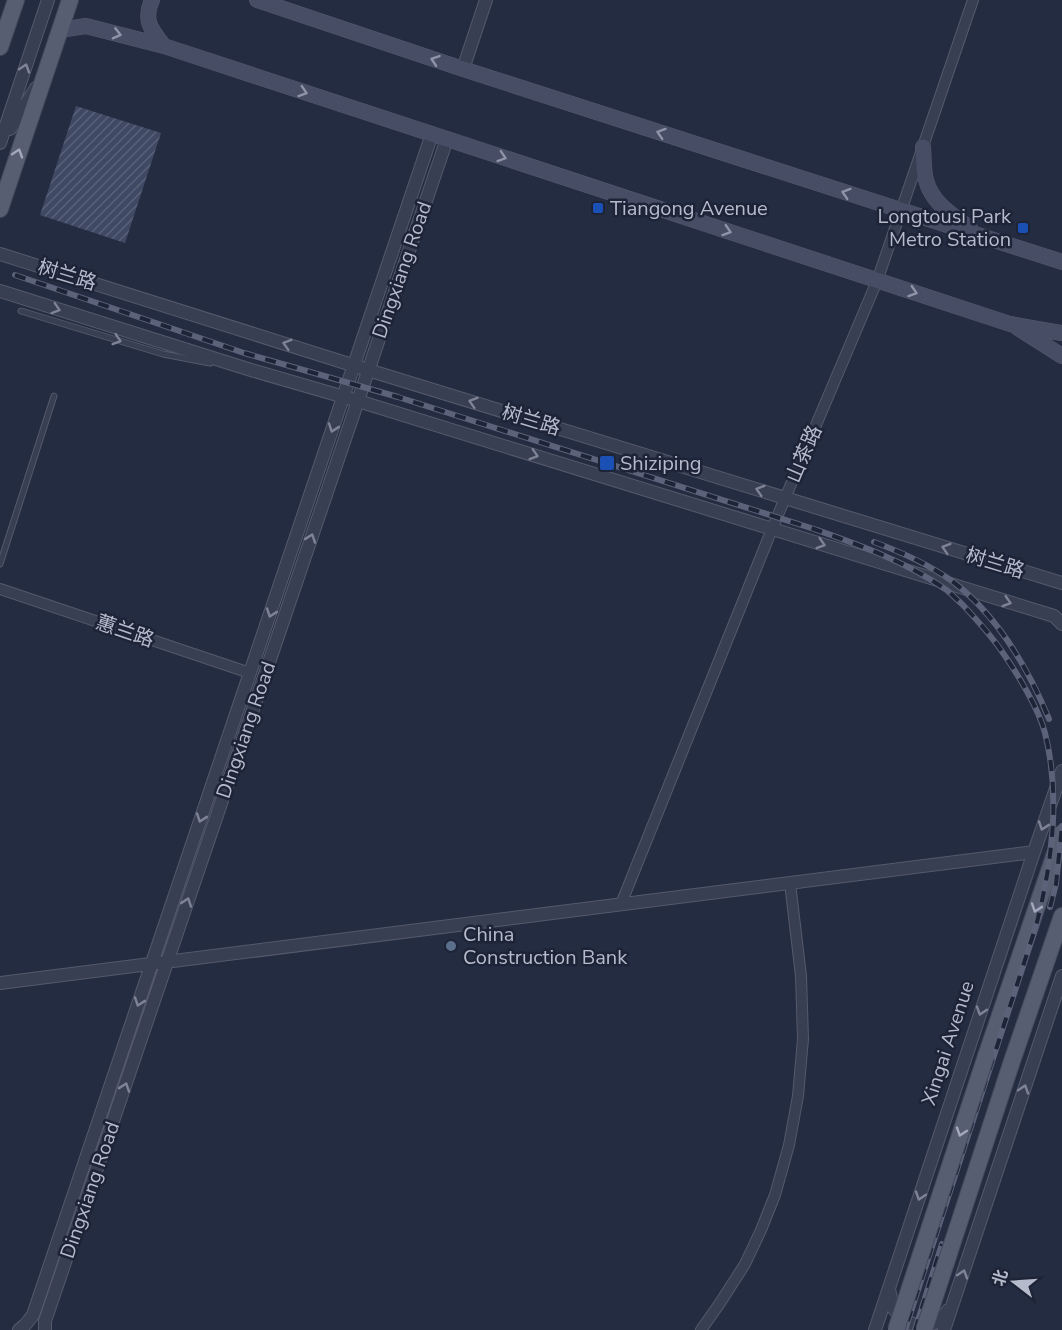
<svg xmlns="http://www.w3.org/2000/svg" width="1062" height="1330" viewBox="0 0 1062 1330" font-family="'Nunito Sans','Noto Sans SC',sans-serif">
<defs>
<pattern id="building-hatch" width="6" height="6" patternUnits="userSpaceOnUse" patternTransform="scale(1.5)"><rect width="6" height="6" fill="#404963"/><path d="M-1 1l2-2M0 6l6-6M5 7l2-2" fill="none" stroke="#596178"/></pattern>
</defs>
<rect width="100%" height="100%" fill="#242c42"/>
<!-- building -->
<path fill="url(#building-hatch)" d="M76,106L161,133L125,243L40,215Z"/>
<g fill="none" stroke-linecap="round" stroke-linejoin="round">
<!-- service casing -->
<g stroke="#545a6c" stroke-width="7">
<path id="service" d="M21,311L163,354L210,363
M0,564L54,396"/>
</g>
<!-- minor casing -->
<g stroke="#545a6c" stroke-width="12">
<path id="minor" d="M0,589L250,673
M621,904L772,529L877,281L973,0
M701,1330L720,1303L745,1264L761,1230L775,1195L789,1145L798,1096L803,1039L801,976L790,883"/>
</g>
<!-- tertiary casing -->
<g stroke="#545a6c" stroke-width="14">
<path id="tertiary" d="M463,69L486,0
M10,129L36,88
M0,143L48,0
M0,254L368,370L1062,583
M0,291L251,370L358,401L1054,616L1062,624
M0,983L1034,852
M889,1289L893,1308L904,1321L923,1327L940,1321L948,1310
M19,1330L25,1325L33,1315L432,134
M45,1330V1321L447,139
M875,1330L1034,852L1062,771
M944,1330L1062,976"/>
</g>
<!-- secondary casing -->
<g stroke="#545a6c" stroke-width="16">
<path id="secondary" d="M152,0C143,20 151,30 164,46
M257,0L463,69L1062,262
M60,30L86,26L164,46L1010,324L1062,333
M923,147C924,158 923,169 926,180C932,203 952,215 970,228
M1018,328L1062,356"/>
</g>
<!-- primary casing -->
<g stroke="#43485b" stroke-width="18">
<path id="primary" d="M0,47L16,0
M0,209L70,0
M986,1056L1062,833
M1011,1064L1062,916"/>
</g>
<!-- service -->
<use href="#service" stroke="#393f52" stroke-width="5"/>
<!-- minor -->
<use href="#minor" stroke="#393f52" stroke-width="10"/>
<!-- tertiary -->
<use href="#tertiary" stroke="#393f52" stroke-width="12"/>
<!-- secondary -->
<use href="#secondary" stroke="#474d65" stroke-width="15"/>
<!-- primary -->
<use href="#primary" stroke="#575e72" stroke-width="16"/>
<!-- rail casing -->
<g stroke="#5b6279" stroke-width="6">
<path id="rail" d="M15,275L244,353L398,397L814,529C859,545 905,561 945,589C951,593 956,599 962,604C977,620 991,635 1003,653C1017,673 1039,709 1045,733C1061,797 1052,863 1036,926L905,1330
M874,542C901,552 928,564 952,581C997,615 1028,668 1049,719
M1050,907L1056,884L1062,826
M915,1330L942,1244"/>
</g>
<!-- rail -->
<use href="#rail" stroke="#1e2437" stroke-width="4" stroke-dasharray="11" stroke-linecap="butt"/>
<!-- primary-bridge casing -->
<g stroke="#43485b" stroke-width="18" stroke-linecap="butt">
<path id="primary-bridge" d="M896,1330L986,1056
M924,1330L1011,1064"/>
</g>
<!-- primary-bridge -->
<use href="#primary-bridge" stroke="#575e72" stroke-width="16"/>
</g>
<!-- one-way arrows -->
<defs><path id="oneway-chevron" d="M-2-3.5L2.5 0L-2 3.5" fill="none" stroke-width="1.6" stroke-linecap="round" stroke-linejoin="round" transform="scale(1.5)"/></defs>
<g stroke="#8f94a8">
<use href="#oneway-chevron" transform="translate(117 34) rotate(14)"/>
<use href="#oneway-chevron" transform="translate(435 60) rotate(-161)"/>
<use href="#oneway-chevron" transform="translate(303 92) rotate(18)"/>
<use href="#oneway-chevron" transform="translate(661 133) rotate(-162)"/>
<use href="#oneway-chevron" transform="translate(502 157) rotate(18)"/>
<use href="#oneway-chevron" transform="translate(846 193) rotate(-162)"/>
<use href="#oneway-chevron" transform="translate(727 231) rotate(18)"/>
<use href="#oneway-chevron" transform="translate(913 292) rotate(18)"/>
</g>
<g stroke="#7e8395">
<use href="#oneway-chevron" transform="translate(25 68) rotate(-72)"/>
<use href="#oneway-chevron" transform="translate(56 309) rotate(18)"/>
<use href="#oneway-chevron" transform="translate(117 340) rotate(17)"/>
<use href="#oneway-chevron" transform="translate(287 344) rotate(-163)"/>
<use href="#oneway-chevron" transform="translate(473 402) rotate(-163)"/>
<use href="#oneway-chevron" transform="translate(333 428) rotate(109)"/>
<use href="#oneway-chevron" transform="translate(534 455) rotate(17)"/>
<use href="#oneway-chevron" transform="translate(760 490) rotate(-163)"/>
<use href="#oneway-chevron" transform="translate(311 538) rotate(-71)"/>
<use href="#oneway-chevron" transform="translate(821 544) rotate(17)"/>
<use href="#oneway-chevron" transform="translate(946 548) rotate(-163)"/>
<use href="#oneway-chevron" transform="translate(1007 602) rotate(17)"/>
<use href="#oneway-chevron" transform="translate(271 613) rotate(109)"/>
<use href="#oneway-chevron" transform="translate(201 818) rotate(109)"/>
<use href="#oneway-chevron" transform="translate(1043 826) rotate(109)"/>
<use href="#oneway-chevron" transform="translate(187 902) rotate(-71)"/>
<use href="#oneway-chevron" transform="translate(139 1002) rotate(109)"/>
<use href="#oneway-chevron" transform="translate(981 1011) rotate(108)"/>
<use href="#oneway-chevron" transform="translate(125 1087) rotate(-71)"/>
<use href="#oneway-chevron" transform="translate(1024 1089) rotate(-72)"/>
<use href="#oneway-chevron" transform="translate(920 1196) rotate(108)"/>
<use href="#oneway-chevron" transform="translate(963 1274) rotate(-72)"/>
</g>
<g stroke="#a3a8ba">
<use href="#oneway-chevron" transform="translate(18 153) rotate(-72)"/>
<use href="#oneway-chevron" transform="translate(1036 908) rotate(109)"/>
<use href="#oneway-chevron" transform="translate(961 1132) rotate(108)"/>
</g>
<!-- markers -->
<g fill="#1a4fb4" stroke="#1e2437" stroke-width="2">
<rect x="592" y="202" width="12" height="12" rx="3"/>
<rect x="1017" y="222" width="12" height="12" rx="3"/>
<rect x="599" y="455" width="16" height="16" rx="3"/>
</g>
<circle fill="#5c6f8a" stroke="#1e2437" stroke-width="2" cx="451" cy="946" r="6"/>
<g text-anchor="middle" dominant-baseline="central" stroke-width="5" stroke-linejoin="round" paint-order="stroke">
<!-- poi labels -->
<g font-size="20" fill="#b6bbcc" stroke="#1e2437" text-anchor="start">
<text x="610" y="208">Tiangong Avenue</text>
<text x="1011" y="216" text-anchor="end">Longtousi Park<tspan x="1011" dy="23">Metro Station</tspan></text>
<text x="620" y="463">Shiziping</text>
<text x="463" y="934">China<tspan x="463" dy="23">Construction Bank</tspan></text>
</g>
<!-- street labels -->
<g font-size="20" fill="#b6bbcc" stroke="#1e2437">
<text transform="translate(402 270) rotate(-71)">Dingxiang Road</text>
<text transform="translate(67 275) rotate(17)">树兰路</text>
<text transform="translate(531 420) rotate(17)">树兰路</text>
<text transform="translate(804 454) rotate(-67)">山茶路</text>
<text transform="translate(995 563) rotate(17)">树兰路</text>
<text transform="translate(125 631) rotate(19)">蕙兰路</text>
<text transform="translate(246 730) rotate(-71)">Dingxiang Road</text>
<text transform="translate(948 1043) rotate(-72)">Xingai Avenue</text>
<text transform="translate(90 1190) rotate(-71)">Dingxiang Road</text>
</g>
</g>
<!-- north arrow -->
<g transform="translate(1014 1282) rotate(287)" stroke="#1e2437" stroke-width="4.5" paint-order="stroke">
<path d="M0-4.5L10 22L0 15L-10 22Z" fill="#b6bbcc"/>
<text y="-9" font-size="16" font-weight="bold" text-anchor="middle" fill="#b6bbcc">北</text>
</g>
</svg>
